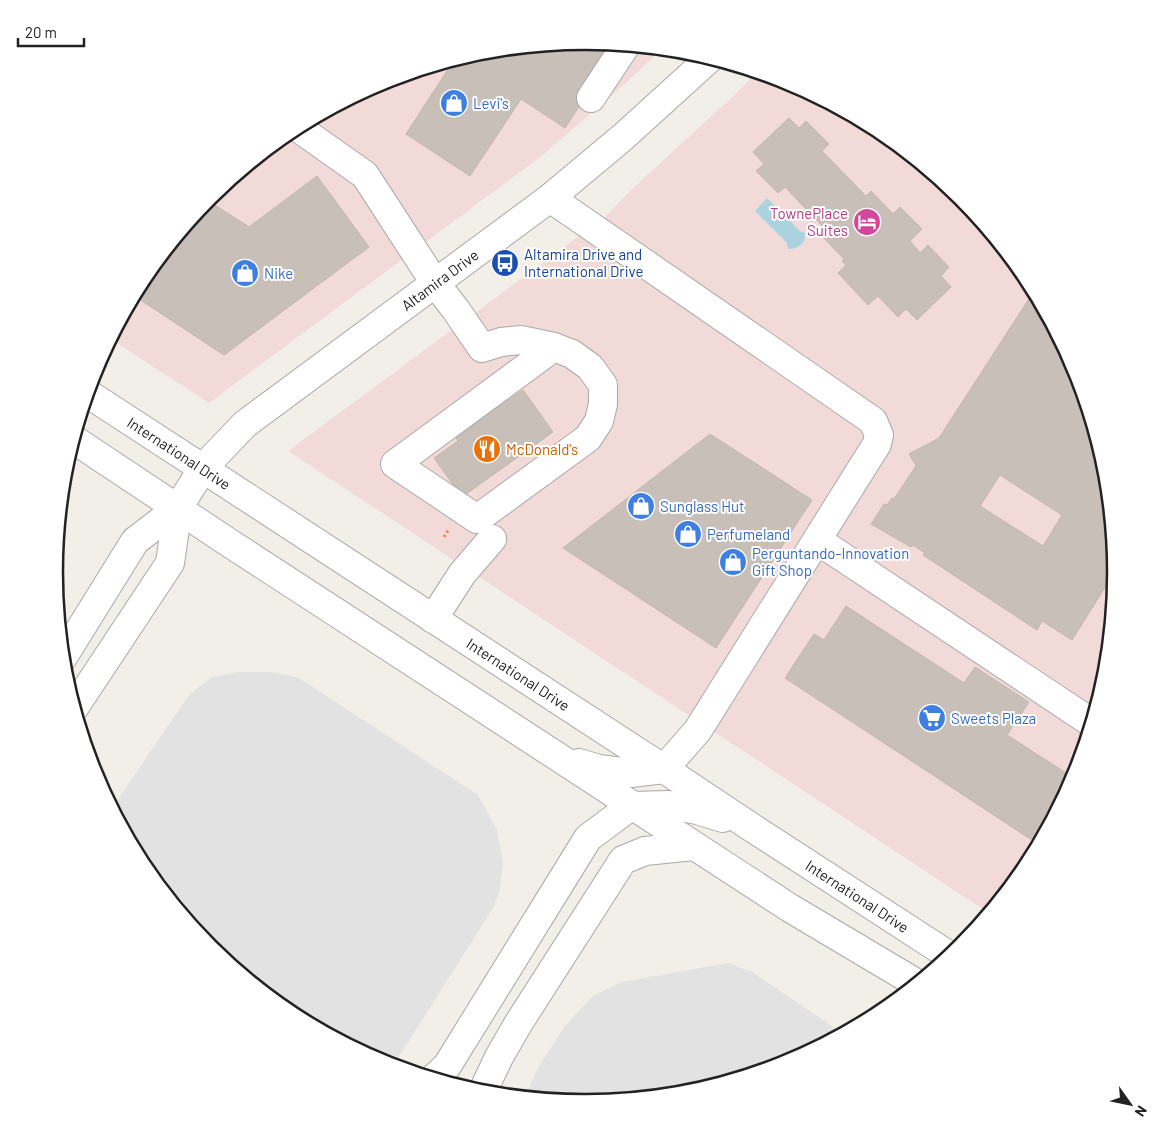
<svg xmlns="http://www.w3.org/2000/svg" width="1170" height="1144" viewBox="0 0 1170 1144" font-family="Barlow,sans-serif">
<rect width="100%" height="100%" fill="#f2efe9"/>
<!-- commercial -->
<path fill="#f2dad9" d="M585,41L662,49L628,81L543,155L209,403L111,339L144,277L210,197L290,131L382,82L482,51Z
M757,72L788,82L880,131L960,197L1026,277L1075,369L1106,469L1116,572L1105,676L1075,775L1026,867L989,913L288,451L606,216L630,191L731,98Z"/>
<!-- parking -->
<path fill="#e2e2e2" d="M240,672H272L299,678L478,795L497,830L503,862L499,893L493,908L393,1066L382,1062L290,1013L210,947L144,867L112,808L189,695L212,677Z
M728,963L752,972L842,1033L788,1062L688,1093L585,1103L525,1097L538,1068L565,1026L593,996L622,982Z"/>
<!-- water -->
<path fill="#aad3df" d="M767,198L800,231L805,233C806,243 799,249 788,249L787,243L755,211Z"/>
<!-- building -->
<path fill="#c7bfb8" stroke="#c4b6ab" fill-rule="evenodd" d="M585,41L619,45L565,128L521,99L470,176L406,134L454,60L467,56L476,62L483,51Z
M789,118L799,128L806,121L829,144L822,151L866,196L871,191L893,214L900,207L922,229L910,241L920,253L928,245L949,267L941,276L951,287L917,320L906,309L898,317L878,296L868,305L838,273L846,265L842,261L844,259L820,234L825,229L785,187L778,193L756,171L764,164L753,152Z
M317,176L369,247L224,355L139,299L188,223L207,200L249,227Z
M1034,291L1075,369L1106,469L1116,570L1072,640L1042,621L1037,630L923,555L925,553L913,545L911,547L871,524L884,504L887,505L892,498L894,499L916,466L909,454L939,438ZM1000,475L1062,515L1043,546L980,506Z
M523,390L553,432L462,497L434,458L458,441L454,435L495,405L497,408Z
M710,434L812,500L716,648L563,548Z
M846,606L964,683L975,667L1029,702L1007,735L1074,778L1038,844L785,678L814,634L824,640Z"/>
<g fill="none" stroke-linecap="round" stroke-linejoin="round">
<!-- minor casing -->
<g stroke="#a9a9a9" stroke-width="30">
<g id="minor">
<path d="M591,98L626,45"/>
<path d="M297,127L365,175L435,283L456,310L482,348L501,342L521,340L554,347L572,354L590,367L603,385V404L599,421L588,438L477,519L395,464L554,347"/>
<path d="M550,198L873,421L879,435L877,444L860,471L698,730L664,769L631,773L599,769L579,763"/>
<path id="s1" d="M87,393L664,769L751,827L950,956"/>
<path d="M73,439L228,542L790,908L916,983"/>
<path d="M817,540L1089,721L1091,724"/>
<path d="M433,619L462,574L492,539"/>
<path id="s2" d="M63,657L135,541L178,508L203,468L245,424L550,198L623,137L710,58"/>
<path d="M74,708L170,563L178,508"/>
<path d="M434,1078L447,1066L588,838L631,806L669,805L697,810L723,818"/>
<path d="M482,1093L499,1057L518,1024L623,860L645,851L694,846"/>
</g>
</g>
<!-- path -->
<path stroke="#fa8072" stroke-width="3" stroke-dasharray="2.5 2.5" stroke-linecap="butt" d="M444,537L449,529
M192,926L196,919"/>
<!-- minor -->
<use href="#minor" stroke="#fff" stroke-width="28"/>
</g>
<!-- icons -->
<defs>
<g id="shop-disc" transform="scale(1.4375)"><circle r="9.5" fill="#3f7fe0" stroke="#fff"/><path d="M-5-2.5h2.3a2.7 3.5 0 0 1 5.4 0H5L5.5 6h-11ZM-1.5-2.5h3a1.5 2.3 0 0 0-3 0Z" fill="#fff"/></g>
<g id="hotel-disc" transform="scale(1.4375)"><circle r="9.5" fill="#d1479c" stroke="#fff"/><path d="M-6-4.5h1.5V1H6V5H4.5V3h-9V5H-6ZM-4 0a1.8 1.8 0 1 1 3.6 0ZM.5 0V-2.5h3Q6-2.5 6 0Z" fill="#fff"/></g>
<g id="bus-disc" transform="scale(1.4375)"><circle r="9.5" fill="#1a4fb4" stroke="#fff"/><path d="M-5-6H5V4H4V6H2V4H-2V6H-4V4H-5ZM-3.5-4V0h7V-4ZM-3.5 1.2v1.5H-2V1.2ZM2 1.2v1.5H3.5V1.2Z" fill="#fff"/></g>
<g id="restaurant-disc" transform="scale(1.4375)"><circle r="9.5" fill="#e8710a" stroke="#fff"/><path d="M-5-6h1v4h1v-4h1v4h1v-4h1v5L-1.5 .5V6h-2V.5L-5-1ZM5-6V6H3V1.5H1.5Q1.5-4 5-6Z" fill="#fff"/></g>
<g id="supermarket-disc" transform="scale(1.4375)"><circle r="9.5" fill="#3f7fe0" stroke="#fff"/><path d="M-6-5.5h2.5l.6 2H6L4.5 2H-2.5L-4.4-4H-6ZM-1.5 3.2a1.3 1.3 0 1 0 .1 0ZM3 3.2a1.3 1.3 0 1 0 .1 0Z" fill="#fff"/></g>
</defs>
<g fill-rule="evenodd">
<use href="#shop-disc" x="454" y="103"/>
<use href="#hotel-disc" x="867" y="222"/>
<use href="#bus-disc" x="505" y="263"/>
<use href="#shop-disc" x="245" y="273"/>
<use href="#restaurant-disc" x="487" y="449"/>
<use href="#shop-disc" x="641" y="506"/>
<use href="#shop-disc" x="688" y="534"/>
<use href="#shop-disc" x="733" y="562"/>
<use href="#supermarket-disc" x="932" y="718"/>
</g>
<g text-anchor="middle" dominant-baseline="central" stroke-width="4" stroke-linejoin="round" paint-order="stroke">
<!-- shop labels -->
<g font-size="15" fill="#366cbe" stroke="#fff" text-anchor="start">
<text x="473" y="103">Levi's</text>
<text x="264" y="273">Nike</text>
<text x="660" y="506">Sunglass Hut</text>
<text x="707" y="534">Perfumeland</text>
<text x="752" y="553">Perguntando-Innovation<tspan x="752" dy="17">Gift Shop</tspan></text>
<text x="951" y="718">Sweets Plaza</text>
</g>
<!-- hotel labels -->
<g font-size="15" fill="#b23c85" stroke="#fff" text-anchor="end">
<text x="848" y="213">TownePlace<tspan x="848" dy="17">Suites</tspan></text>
</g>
<!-- transit labels -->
<g font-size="15" fill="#164399" stroke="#fff" text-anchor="start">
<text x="524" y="254">Altamira Drive and<tspan x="524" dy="17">International Drive</tspan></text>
</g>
<!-- street labels -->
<g font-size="15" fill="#222" stroke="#fff">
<text stroke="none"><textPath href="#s2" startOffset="541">Altamira Drive</textPath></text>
<text stroke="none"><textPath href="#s1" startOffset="110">International Drive</textPath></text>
<text stroke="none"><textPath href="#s1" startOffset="515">International Drive</textPath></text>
<text stroke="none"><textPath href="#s1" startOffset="920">International Drive</textPath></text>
</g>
<!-- food labels -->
<g font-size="15" fill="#c56008" stroke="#fff" text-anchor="start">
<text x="506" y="449">McDonald's</text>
</g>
</g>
<!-- crop -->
<path d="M0 0H1170V1144H0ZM63 572a522 522 0 1 1 1044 0a522 522 0 1 1-1044 0Z" fill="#fff" fill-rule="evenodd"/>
<path fill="none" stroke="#222" stroke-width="2.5" d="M63 572a522 522 0 1 1 1044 0a522 522 0 1 1-1044 0Z"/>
<!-- north arrow -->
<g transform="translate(1130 1104) rotate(123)" stroke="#ffffff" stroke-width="4" paint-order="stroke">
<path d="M0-4L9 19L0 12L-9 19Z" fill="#222222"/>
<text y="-8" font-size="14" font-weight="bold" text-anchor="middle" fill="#222222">N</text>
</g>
<!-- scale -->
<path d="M18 38v8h66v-8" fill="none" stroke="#222222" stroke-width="2.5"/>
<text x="25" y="38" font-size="15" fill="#222222" stroke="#ffffff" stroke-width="4" paint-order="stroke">20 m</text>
</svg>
